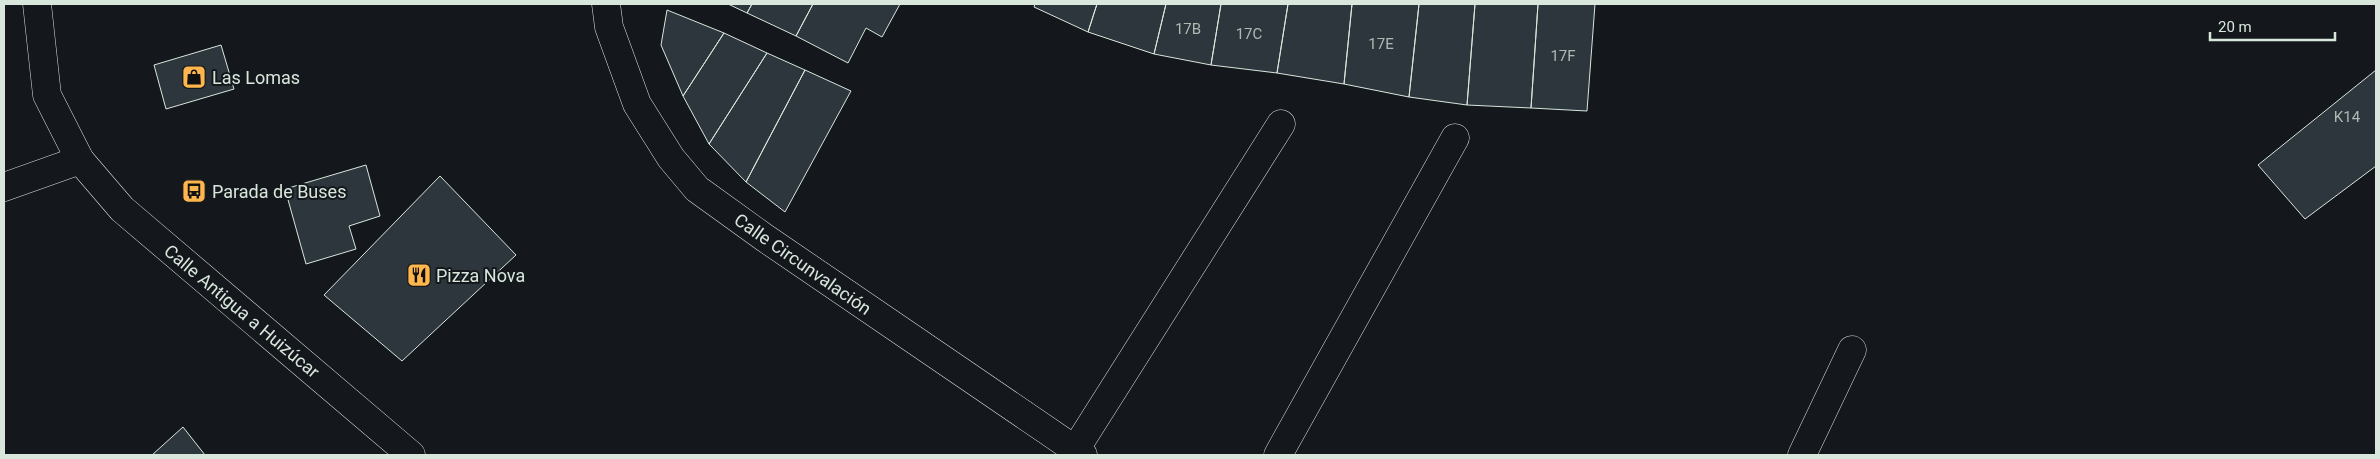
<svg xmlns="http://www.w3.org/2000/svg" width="2380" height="459" viewBox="0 0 2380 459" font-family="Roboto,sans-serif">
<rect width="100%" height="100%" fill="#14181c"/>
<!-- building -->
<path fill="#2c363c" stroke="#d8e6dc" d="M728,4H752L747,13Z
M752,4H813L796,36L747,13Z
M813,4H900L882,37L866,28L848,63L796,36Z
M1035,4H1097L1088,32L1034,7Z
M1097,4H1166L1154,54L1088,32Z
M1166,4H1221L1211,65L1154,54Z
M1221,4H1288L1277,73L1211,65Z
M1288,4H1352L1344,84L1277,73Z
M1352,4H1419L1409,97L1344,84Z
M1419,4H1475L1467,105L1409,97Z
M1475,4H1538L1531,108L1467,105Z
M1538,4H1595L1587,111L1531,108Z
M667,10L724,33L683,96L661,45Z
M724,33L767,53L709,144L683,96Z
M221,45L234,89L166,109L154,65Z
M767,53L805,70L746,182L709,144Z
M805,70L851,91L785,212L746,182Z
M2376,70V166L2305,219L2258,165Z
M366,165L380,216L349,226L356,249L306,264L285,189Z
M440,176L516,255L402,361L324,295Z
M183,427L205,455H152Z"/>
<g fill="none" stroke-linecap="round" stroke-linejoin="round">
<!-- minor casing -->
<g stroke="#d8e6dc" stroke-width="29">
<path id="minor" d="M606,4L609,27L637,104L671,158L697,189L765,238L1083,455
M4,187L80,160
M1075,450L1281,124
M1278,455L1455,138
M1802,455L1852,350"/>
</g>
<!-- major casing -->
<g stroke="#d8e6dc" stroke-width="29">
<path id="major" d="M37,4L47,95L80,160L122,209L411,455"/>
</g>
<!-- minor -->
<use href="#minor" stroke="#14181c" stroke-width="28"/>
<!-- major -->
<use href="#major" stroke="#14181c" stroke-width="28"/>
</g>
<!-- icons -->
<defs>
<g id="shop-square" transform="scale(1.25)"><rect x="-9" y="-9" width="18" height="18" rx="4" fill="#ffb74d" stroke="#14181c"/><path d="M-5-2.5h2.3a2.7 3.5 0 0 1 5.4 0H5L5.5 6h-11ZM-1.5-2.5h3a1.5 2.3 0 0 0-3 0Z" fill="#111"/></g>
<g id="bus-square" transform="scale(1.25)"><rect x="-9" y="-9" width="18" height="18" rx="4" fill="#ffb74d" stroke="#14181c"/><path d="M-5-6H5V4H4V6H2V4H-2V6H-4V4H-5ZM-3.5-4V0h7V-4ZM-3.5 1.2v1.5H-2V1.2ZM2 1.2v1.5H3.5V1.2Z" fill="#111"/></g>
<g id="restaurant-square" transform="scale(1.25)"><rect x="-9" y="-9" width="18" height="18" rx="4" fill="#ffb74d" stroke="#14181c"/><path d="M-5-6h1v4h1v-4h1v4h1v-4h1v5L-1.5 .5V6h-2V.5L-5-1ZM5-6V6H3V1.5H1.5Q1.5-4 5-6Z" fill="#111"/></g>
</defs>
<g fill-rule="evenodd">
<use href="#shop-square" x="194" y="77"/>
<use href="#bus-square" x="194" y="191"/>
<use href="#restaurant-square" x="419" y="275"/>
</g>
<g text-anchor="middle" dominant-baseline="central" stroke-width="4" stroke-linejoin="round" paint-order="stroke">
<!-- number labels -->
<g font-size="15" fill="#adbab4">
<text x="1188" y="29">17B</text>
<text x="1249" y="34">17C</text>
<text x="1381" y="44">17E</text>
<text x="1563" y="56">17F</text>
<text x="2347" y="117">K14</text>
</g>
<!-- poi labels -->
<g font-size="18" fill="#d8e6dc" stroke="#14181c" text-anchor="start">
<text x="212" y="77">Las Lomas</text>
<text x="212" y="191">Parada de Buses</text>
<text x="436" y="275">Pizza Nova</text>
</g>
<!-- street labels -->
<g font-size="18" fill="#d8e6dc" stroke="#14181c">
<text transform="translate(803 264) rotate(35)">Calle Circunvalación</text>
<text transform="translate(242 311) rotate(40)">Calle Antigua a Huizúcar</text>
</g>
</g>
<!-- border -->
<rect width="2380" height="459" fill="none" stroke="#d8e6dc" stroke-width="10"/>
<!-- scale -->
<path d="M2210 32v8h125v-8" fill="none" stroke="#d8e6dc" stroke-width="2.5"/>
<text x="2218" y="32" font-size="15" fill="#d8e6dc" stroke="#14181c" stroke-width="4" paint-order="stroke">20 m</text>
</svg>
